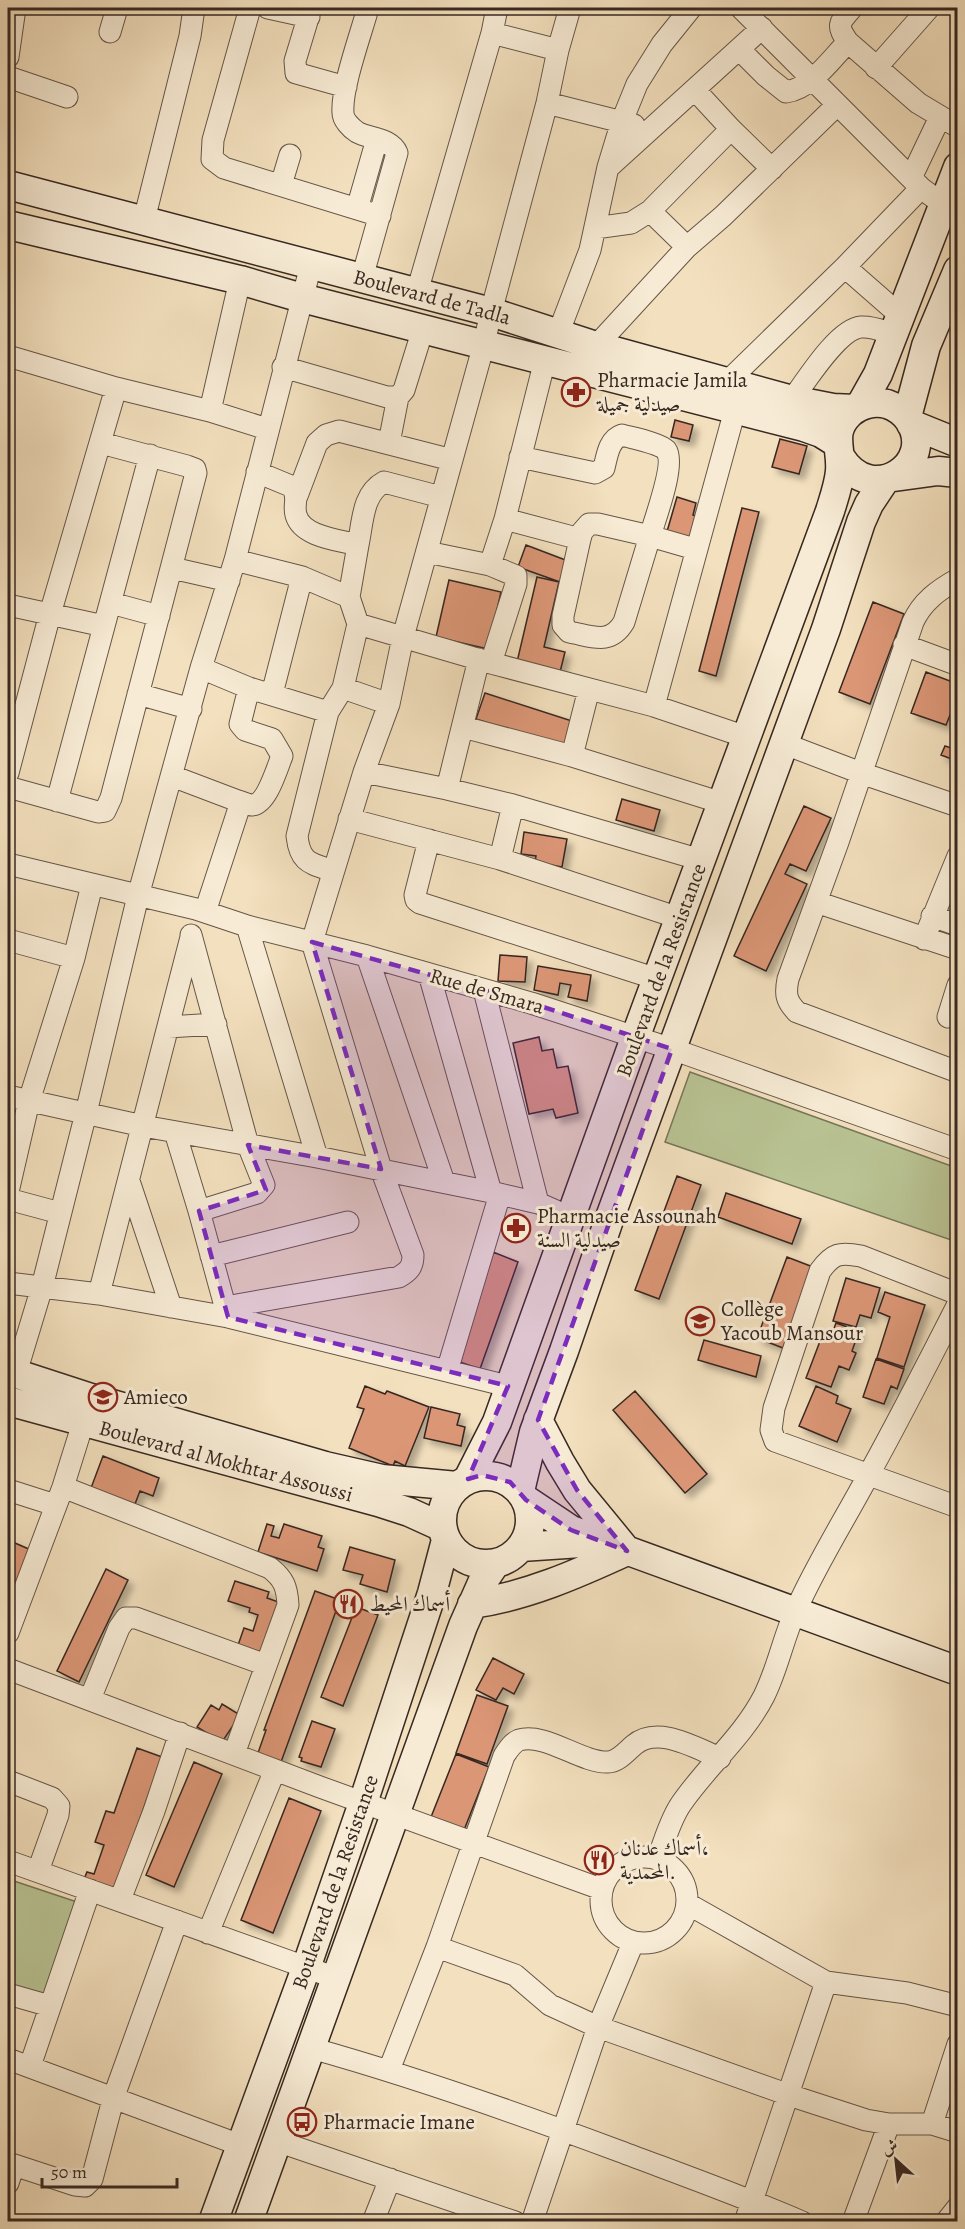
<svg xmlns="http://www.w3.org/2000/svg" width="965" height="2229" viewBox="0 0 965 2229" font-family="Alegreya,Amiri,serif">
<defs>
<filter id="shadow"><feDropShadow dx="5.5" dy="5.5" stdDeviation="3" flood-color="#0004"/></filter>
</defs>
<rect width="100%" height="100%" fill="#f3e0be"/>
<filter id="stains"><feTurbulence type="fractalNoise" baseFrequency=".00333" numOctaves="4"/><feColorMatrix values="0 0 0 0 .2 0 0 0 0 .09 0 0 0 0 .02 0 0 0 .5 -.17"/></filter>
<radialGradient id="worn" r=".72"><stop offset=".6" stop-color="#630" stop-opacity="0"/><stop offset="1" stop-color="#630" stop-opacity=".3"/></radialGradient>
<!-- green -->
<path fill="#b9c393" stroke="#78765a" stroke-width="1.5" d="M690,1072L957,1168V1242L665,1142Z
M8,1879L77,1902L46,1996L8,1983Z"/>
<!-- building -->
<path fill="#db9676" stroke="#372821" stroke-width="1.5" filter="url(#shadow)" d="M675,420L693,425L689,441L671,437Z
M780,439L807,446L799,474L772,467Z
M677,497L696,503L693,515L701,518L694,542L666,535Z
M742,508L759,512L716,676L699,671Z
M526,545L568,561L560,582L518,567Z
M537,577L559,582L544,647L565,652L560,672L517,662Z
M449,580L501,592L488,649L436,637Z
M873,602L904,614L870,704L839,692Z
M926,672L958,684V695L946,725L911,713Z
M485,693L575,722L567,748L476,719Z
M945,746L958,750L957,761L941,755Z
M622,799L660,810L654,831L616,820Z
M804,806L831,818L806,871L790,864L785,874L807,884L766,971L734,956Z
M524,832L567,839L562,867L535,862L536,856L521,854Z
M500,955L527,957L525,982L498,981Z
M538,966L591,975L587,1001L568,997L571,985L560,983L558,995L534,990Z
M539,1037L542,1051L553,1049L557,1068L568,1066L578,1113L556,1118L553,1109L529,1114L513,1043Z
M677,1176L701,1185L659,1299L635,1290Z
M726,1193L801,1219L792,1244L718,1217Z
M493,1252L518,1262L480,1369L454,1360Z
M787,1257L813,1267L783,1348L757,1338Z
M846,1278L880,1288L871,1318L860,1315L856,1327L833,1321Z
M885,1292L925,1305L904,1367L877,1358L890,1317L878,1312Z
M836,1323L859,1331L852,1351L856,1353L849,1370L839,1366L831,1387L806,1378L822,1336L838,1342L841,1334L833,1331Z
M704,1340L761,1356L756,1377L698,1360Z
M876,1359L904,1369L897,1389L891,1386L884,1404L863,1397Z
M365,1386L385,1394L387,1391L429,1407L405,1466L395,1461L393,1466L349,1448L364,1409L357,1407Z
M816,1386L838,1396L836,1403L851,1409L837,1442L799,1426Z
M635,1391L707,1474L685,1493L613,1410Z
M431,1407L460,1414L457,1425L465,1427L461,1446L424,1438Z
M103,1456L159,1478L153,1496L140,1491L135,1504L91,1488Z
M267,1524L274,1526L271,1536L279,1538L284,1524L322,1536L318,1547L324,1549L317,1571L258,1552Z
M8,1540L31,1550L13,1590L8,1588Z
M350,1547L395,1560L387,1592L360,1584L363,1575L343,1570Z
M106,1569L128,1580L79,1682L57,1671Z
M235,1581L269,1592L267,1598L281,1603L262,1657L237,1648L244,1628L253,1631L258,1615L249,1612L250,1608L228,1601Z
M315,1591L340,1600L281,1762L258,1753L266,1730H264Z
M348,1604L378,1615L343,1706L321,1697L353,1615L345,1612Z
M493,1658L524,1674L514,1694L503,1688L496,1700L476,1690Z
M477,1695L508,1706L487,1764L456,1753Z
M222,1704L240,1715L222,1742L197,1727L211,1705L219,1710Z
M312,1721L335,1729L321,1767L301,1761L302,1758L299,1757Z
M137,1748L162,1757L113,1894L82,1884L87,1872L94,1874L104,1845L95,1842L106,1811L114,1813Z
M456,1754L489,1767L464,1830L431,1817Z
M194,1762L222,1774L174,1887L146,1875Z
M289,1798L321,1811L273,1933L241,1920Z"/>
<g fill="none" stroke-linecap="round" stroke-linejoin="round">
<!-- street casing -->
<g stroke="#665648" stroke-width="23">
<path id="street" d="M250,8L213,140L212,159L224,168L380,216
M268,8L309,17
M311,8L295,61L296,73L346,87
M741,8L921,188L944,205
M852,8C839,23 836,25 848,42L918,103L958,127
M110,32L117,8
M492,33L558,50
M739,49L766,76L786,92C812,88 831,59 848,42
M8,57L15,8
M876,68L929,8
M8,77L67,97
M695,90L731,129L772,169
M547,103L634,125
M609,167L762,28
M911,178L940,117
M281,185L290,155
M357,209L377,139
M650,211L687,247
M144,220L190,36L194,8
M595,228L631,223L650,211L731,129
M845,267L901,316
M362,278L397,153C391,138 369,139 357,132C351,128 343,120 343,113C341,88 361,34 368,8
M417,292L492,33L497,8
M558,334L590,250L608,167L622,121L637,84L662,44L691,8
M8,356L116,388L210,411L267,429
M592,357L596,346L687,247L723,216L837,105
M283,367L387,397H398L404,390L423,329
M727,382L845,267L921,188
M792,400C806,381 838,329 861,327C872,326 883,331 893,334
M210,411L240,280
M389,443L398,397
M520,457L595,473L604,468C607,456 609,439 622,435C632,438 659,443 666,450C676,463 655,519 650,536L695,549
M257,472L293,487C299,499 293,504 296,515C302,537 339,540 358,545L349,597L358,624L343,688L328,712L297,836C300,863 310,863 333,871
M297,496L317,443L326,435L339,431L452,460
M505,519L580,539
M589,524H598L650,536L624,622C610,646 592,636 569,632L563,625V616L580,539L582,532Z
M358,545C363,522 362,494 384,482L441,497
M427,552L490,565L516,576V584L491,663
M235,560L302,577L349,597
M490,565L505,519L545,360
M172,568L229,581
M958,579C938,590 922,602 913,622L838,842L788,979C785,994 786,1001 797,1012L958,1072
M111,603L159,616
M8,605L104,626
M358,624L491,663L654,706L746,737
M904,645L958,665
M201,668L249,688L328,712
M343,688L389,704
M138,694L191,709
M272,694L302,577
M654,706L735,410
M463,727L572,756L722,803
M785,744L861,773L958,806
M572,756L589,689
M364,772L447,789L513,805L701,860
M8,773L50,614L116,388
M172,776L238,801L239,808L205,912
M8,787L98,812L105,811L111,798L196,473L195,469L187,466L101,443
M447,789L479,659
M57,801L150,455
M238,801C242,802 248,805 252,805C267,804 277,768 282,756L272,739L245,730L240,724L249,688
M349,819L500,859L679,918
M429,840L415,895L416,900L420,903L657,979
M500,859L513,805
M8,864L196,909L247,926L367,956L531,1003L672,1049L958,1150
M816,902L958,949
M932,916L958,925
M247,926L317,1157
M191,935L248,1145L264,1185L257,1193L199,1211L228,1317
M924,939L958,856
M8,940L74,958
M367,956L444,1182
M429,974L491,1192
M484,990L538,1203
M948,1017L958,985
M168,1027L216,1024
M8,1096L143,1126L317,1157L491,1192L538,1203L572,1218
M175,1132L199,1211
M129,1181L171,1307
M8,1192L29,1101L74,958L92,885
M8,1199L60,1213
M211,1256L348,1222
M8,1283L99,1294L228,1317L508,1386
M99,1294L191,937
M958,1294L861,1256C840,1252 833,1253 820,1271L774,1408L771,1430L775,1441L958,1507
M225,1307L399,1277C409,1271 413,1267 413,1255L381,1169L312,942L364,772L389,704L403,637L484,344L491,312L547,103L558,50L570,8
M447,1371L500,1194
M16,1373L42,1287L86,1113L138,896L201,668L235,560L311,265
M63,1487L270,1568C284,1579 287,1587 288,1605L234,1754
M8,1490L55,1505
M8,1633L63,1487L88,1407
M8,1669L320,1787L601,1889
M90,1699L119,1628L126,1618H136L266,1665
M8,1781L52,1798L59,1806L58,1815L38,1871
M601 1900a43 43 0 1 1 86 0a43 43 0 1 1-86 0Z
M658,1858C665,1840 670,1820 681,1804C707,1766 743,1737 764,1696C778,1668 783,1638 796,1610C817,1563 845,1519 869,1474C900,1418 929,1361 958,1304
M8,1861L336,1978
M120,1900L154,1811L180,1733
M688,1904L826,1982L907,1993L958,2006
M208,1933L275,1770
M437,1947L504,1756C508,1750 512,1743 519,1740C545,1732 581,1763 608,1762C618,1762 627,1751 634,1745C658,1725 695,1748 720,1758
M8,1994L50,2006
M311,2048C415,2077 517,2113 619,2151C680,2174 742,2196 802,2222
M8,2059L240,2145
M30,2066L90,1890
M389,2070L437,1947L515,1975L550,2005L598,2027L789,2095L866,2120L889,2124H932L958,2132
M932,2124L958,2044
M277,2141L515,2222
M8,2163L75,2185L85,2186L92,2179L114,2096L177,1921
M8,2183L14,2165
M373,2222L390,2179
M532,2222L598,2027L633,1943
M745,2222L826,1982
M853,2222L889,2124
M946,2222L958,2207"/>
</g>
<!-- secondary casing -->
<g stroke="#372821" stroke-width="31">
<path id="secondary" d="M8,185L491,312L596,346L792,400L833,408L855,409
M8,225L240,280L302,298L804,427L821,433L837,443
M860,406L878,374L958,167
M907,417L926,346L958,270
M911,424L958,443
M894,477L938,471L958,473
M8,1371L91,1398L325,1466L382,1479L457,1486
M8,1401L378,1502L409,1512L442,1527
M442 1520a44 44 0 1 1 88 0a44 44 0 1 1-88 0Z
M468,1479L497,1422L635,1038L830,511C834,498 839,484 840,471C842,449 830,433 849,414C859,404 874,401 887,404C896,407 904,413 909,420C938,463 872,508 841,458
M520,1491L534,1432L564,1351L609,1220L826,629L861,522L869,504L885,480
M526,1500L571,1530L958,1671
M521,1547L596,1542
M472,1604C527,1596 577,1574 627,1551L577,1490L560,1462L538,1420
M213,2222L306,1968L363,1803L432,1593L446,1540
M248,2222L463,1626L482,1583L495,1564"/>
</g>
<!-- street -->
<use href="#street" stroke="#f7ebd5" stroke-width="21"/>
<!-- secondary -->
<use href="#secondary" stroke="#f7ebd5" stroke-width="28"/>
</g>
<!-- marked area -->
<path fill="#7b2cbf" fill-opacity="0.2" stroke="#7b2cbf" stroke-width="4.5" stroke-dasharray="12 8" stroke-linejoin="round" d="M312,942L531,1003L672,1049L538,1420L577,1490L627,1551L571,1530L526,1500L510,1482L482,1475L468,1479L508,1386L228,1317L199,1211L266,1190L248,1145L381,1169Z"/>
<!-- icons -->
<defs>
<g id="pharmacy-ring" transform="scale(1.5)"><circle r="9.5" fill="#f7ebd5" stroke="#8f2418" stroke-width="1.5"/><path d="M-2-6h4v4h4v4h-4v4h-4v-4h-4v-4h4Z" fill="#8f2418"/></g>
<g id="school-ring" transform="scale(1.5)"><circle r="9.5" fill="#f7ebd5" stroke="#8f2418" stroke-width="1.5"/><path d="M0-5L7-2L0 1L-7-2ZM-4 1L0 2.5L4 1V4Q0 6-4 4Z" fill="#8f2418"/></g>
<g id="restaurant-ring" transform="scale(1.5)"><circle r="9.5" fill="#f7ebd5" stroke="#8f2418" stroke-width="1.5"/><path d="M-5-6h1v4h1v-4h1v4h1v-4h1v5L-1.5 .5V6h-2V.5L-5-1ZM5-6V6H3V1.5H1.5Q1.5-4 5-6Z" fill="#8f2418"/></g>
<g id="bus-ring" transform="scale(1.5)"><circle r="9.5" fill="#f7ebd5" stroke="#8f2418" stroke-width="1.5"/><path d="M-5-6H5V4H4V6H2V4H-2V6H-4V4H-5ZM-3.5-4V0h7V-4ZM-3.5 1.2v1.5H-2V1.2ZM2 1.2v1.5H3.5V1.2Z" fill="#8f2418"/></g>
</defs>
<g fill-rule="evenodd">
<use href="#pharmacy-ring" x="576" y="392"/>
<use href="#pharmacy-ring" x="516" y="1228"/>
<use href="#school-ring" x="700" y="1321"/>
<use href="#school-ring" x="103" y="1397"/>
<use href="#restaurant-ring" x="348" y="1604"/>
<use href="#restaurant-ring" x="599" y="1860"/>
<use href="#bus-ring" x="302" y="2122"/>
</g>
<g text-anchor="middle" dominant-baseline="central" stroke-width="6" stroke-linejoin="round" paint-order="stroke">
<!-- street labels -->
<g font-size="21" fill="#372821" stroke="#f7ebd5">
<text transform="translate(432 297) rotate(15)">Boulevard de Tadla</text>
<text transform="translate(661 970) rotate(-70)">Boulevard de la Resistance</text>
<text transform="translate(487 991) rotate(16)">Rue de Smara</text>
<text transform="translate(226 1461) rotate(15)">Boulevard al Mokhtar Assoussi</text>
<text transform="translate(335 1882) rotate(-71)">Boulevard de la Resistance</text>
</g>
<!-- poi labels -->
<g font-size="21" fill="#372821" stroke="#f7ebd5" text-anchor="start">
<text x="597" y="380">Pharmacie Jamila<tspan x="597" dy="24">صيدلية جميلة</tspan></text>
<text x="537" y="1216">Pharmacie Assounah<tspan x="537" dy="24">صيدلية السنة</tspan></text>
<text x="721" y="1309">Collège<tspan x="721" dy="24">Yacoub Mansour</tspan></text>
<text x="124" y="1397">Amieco</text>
<text x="369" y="1604">أسماك المحيط</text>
<text x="620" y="1848">أسماك عدنان،<tspan x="620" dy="24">المحمدية.</tspan></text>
<text x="323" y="2122">Pharmacie Imane</text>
</g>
</g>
<!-- margin -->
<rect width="965" height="2229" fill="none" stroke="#f3e0be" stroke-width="30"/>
<rect x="9" y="9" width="947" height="2211" fill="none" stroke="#372821" stroke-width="3"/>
<rect x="15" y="15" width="935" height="2199" fill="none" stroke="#372821" stroke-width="1.5"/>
<!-- north arrow -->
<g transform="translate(896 2160) rotate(333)" stroke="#f7ebd5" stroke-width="4.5" paint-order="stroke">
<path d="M0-4.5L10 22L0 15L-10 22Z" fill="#372821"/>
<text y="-9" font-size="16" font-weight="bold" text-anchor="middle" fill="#372821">ش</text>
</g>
<!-- scale -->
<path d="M42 2178v9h135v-9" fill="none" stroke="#372821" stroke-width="3"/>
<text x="51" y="2178" font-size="18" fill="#372821" stroke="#f7ebd5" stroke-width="4.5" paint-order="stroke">50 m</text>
<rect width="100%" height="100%" filter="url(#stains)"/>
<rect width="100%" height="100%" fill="url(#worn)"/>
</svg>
